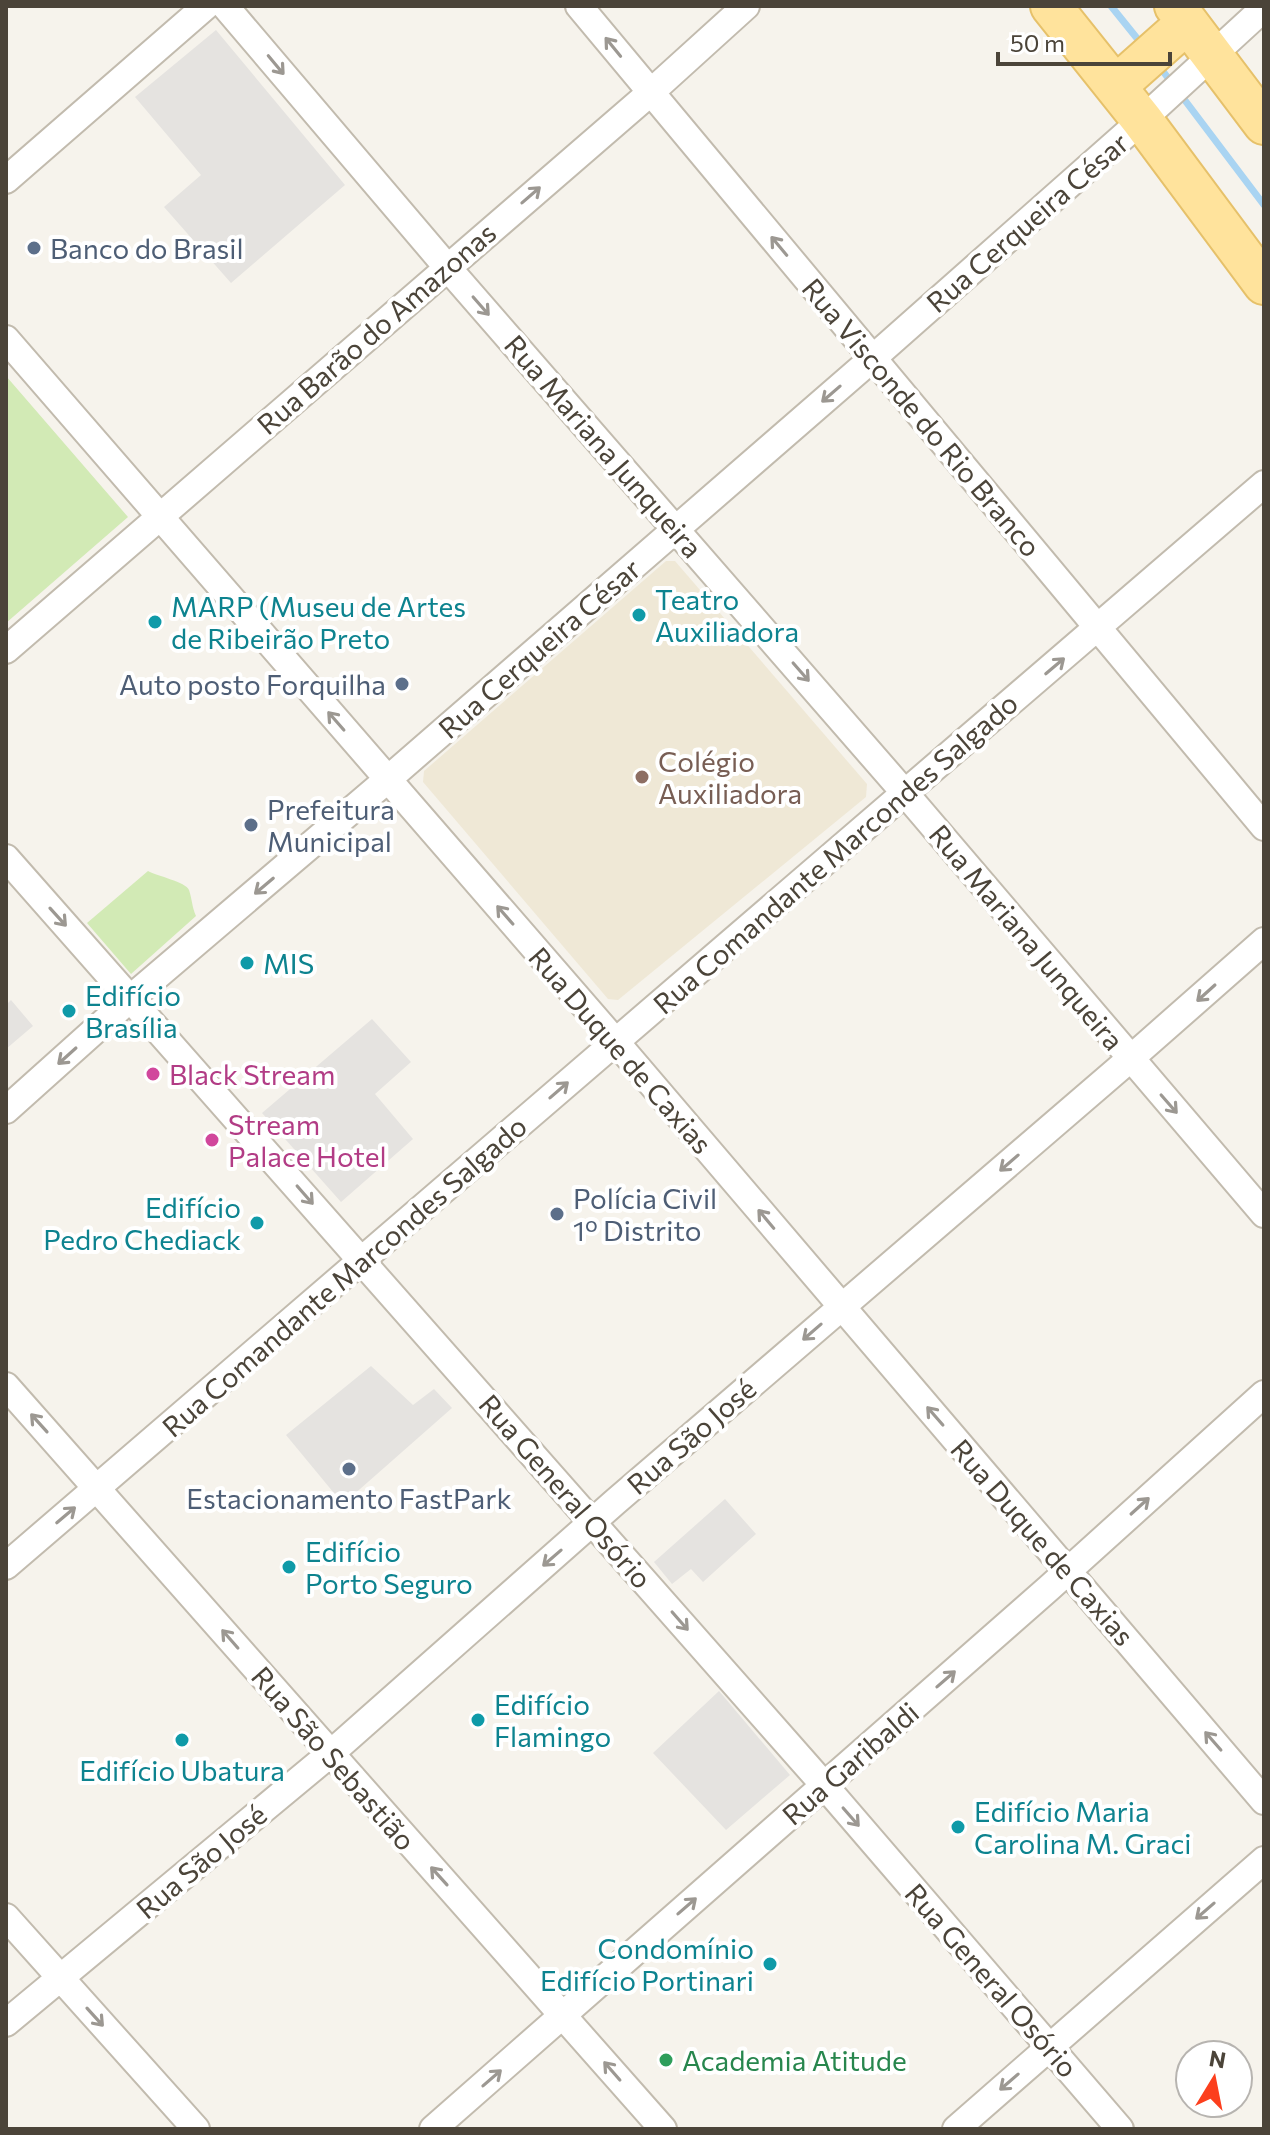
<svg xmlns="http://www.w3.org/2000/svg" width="1270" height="2135" viewBox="0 0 1270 2135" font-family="Commissioner,sans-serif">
<rect width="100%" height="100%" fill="#f6f3ec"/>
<!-- education -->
<path fill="#efe8d6" d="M666,561H675L867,784L866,797L618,1000L608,999L423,782L424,771Z"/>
<!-- green -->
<path fill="#d2eab5" d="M6,376L128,517L6,623Z
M148,871C157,876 186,882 189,890C192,899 192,907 196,916L131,974L87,923Z"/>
<!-- parking -->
<path fill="#e5e3e0" d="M216,30L345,185L231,283L164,207L201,175L135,97Z
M11,1000L33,1026L6,1049V1005Z
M372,1019L411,1062L375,1094L413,1139L341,1202L262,1113Z
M371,1366L413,1405L434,1389L452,1408L343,1504L286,1435Z
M725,1499L756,1534L703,1582L691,1569L672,1584L654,1562Z
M719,1691L790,1775L726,1830L653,1753Z"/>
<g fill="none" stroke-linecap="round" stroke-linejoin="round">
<!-- stream -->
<path stroke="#a9d4f2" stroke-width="7" d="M1111,6L1144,47
M1159,66L1264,205"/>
<!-- minor casing -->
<g stroke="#c2bbae" stroke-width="30">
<path id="minor" d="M225,6L447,267L904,792L1264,1214
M579,6L1264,827
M6,180L206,6
M6,339L615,1041L1264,1801
M6,650L650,93L746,6
M6,858L824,1785L1120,2129
M6,1110L131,998L387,780L873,358L1142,120L1264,8
M6,1386L663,2129
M6,1566L1264,484
M6,1917L196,2129
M6,2023L330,1754L615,1502L1130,1059L1264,941
M433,2129L1049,1588L1264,1394
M956,2129L1264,1860"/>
</g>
<!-- primary casing -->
<g stroke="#e6c16a" stroke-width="44">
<path id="primary" d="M1051,6L1142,120L1264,284
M1175,6L1264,124
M1116,86L1187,23"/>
</g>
<!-- minor -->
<use href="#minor" stroke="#fff" stroke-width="26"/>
<!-- primary -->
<use href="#primary" stroke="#ffe39c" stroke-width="40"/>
</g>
<!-- one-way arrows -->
<defs><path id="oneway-shaft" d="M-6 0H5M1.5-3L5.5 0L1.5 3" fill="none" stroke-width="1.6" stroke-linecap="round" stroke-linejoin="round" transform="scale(2)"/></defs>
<g stroke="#9c9892">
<use href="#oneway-shaft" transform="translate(613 47) rotate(-129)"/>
<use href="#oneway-shaft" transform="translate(276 65) rotate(50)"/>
<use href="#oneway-shaft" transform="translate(531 195) rotate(-41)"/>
<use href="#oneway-shaft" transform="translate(779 246) rotate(-130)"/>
<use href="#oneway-shaft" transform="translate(481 306) rotate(49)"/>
<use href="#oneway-shaft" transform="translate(831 394) rotate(139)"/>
<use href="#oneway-shaft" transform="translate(1055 666) rotate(-40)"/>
<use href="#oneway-shaft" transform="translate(801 672) rotate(49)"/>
<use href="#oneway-shaft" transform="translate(336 721) rotate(-131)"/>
<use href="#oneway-shaft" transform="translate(264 886) rotate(140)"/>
<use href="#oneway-shaft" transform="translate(505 915) rotate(-131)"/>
<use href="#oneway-shaft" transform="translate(58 917) rotate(48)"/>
<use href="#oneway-shaft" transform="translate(1206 993) rotate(138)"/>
<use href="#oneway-shaft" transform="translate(67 1056) rotate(138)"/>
<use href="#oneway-shaft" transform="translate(559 1090) rotate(-41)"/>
<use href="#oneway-shaft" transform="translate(1169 1104) rotate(49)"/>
<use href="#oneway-shaft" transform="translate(1009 1163) rotate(139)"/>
<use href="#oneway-shaft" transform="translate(305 1195) rotate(49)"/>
<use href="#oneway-shaft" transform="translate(766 1219) rotate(-130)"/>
<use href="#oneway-shaft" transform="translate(812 1332) rotate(139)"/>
<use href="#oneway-shaft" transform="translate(935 1416) rotate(-131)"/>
<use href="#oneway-shaft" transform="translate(39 1423) rotate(-132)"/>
<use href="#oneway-shaft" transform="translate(1140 1506) rotate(-42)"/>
<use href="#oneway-shaft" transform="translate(66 1515) rotate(-40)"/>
<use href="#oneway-shaft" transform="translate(552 1558) rotate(139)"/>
<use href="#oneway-shaft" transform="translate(680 1621) rotate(49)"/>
<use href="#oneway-shaft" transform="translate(230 1639) rotate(-131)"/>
<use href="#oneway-shaft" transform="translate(946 1679) rotate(-41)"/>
<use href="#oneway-shaft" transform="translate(1213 1741) rotate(-131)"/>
<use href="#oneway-shaft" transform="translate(851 1817) rotate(49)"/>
<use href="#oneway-shaft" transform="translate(439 1876) rotate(-132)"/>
<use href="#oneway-shaft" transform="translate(687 1906) rotate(-41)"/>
<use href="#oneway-shaft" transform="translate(1205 1911) rotate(139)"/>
<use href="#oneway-shaft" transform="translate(95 2017) rotate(48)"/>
<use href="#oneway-shaft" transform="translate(612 2071) rotate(-131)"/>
<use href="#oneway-shaft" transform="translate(492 2078) rotate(-41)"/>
<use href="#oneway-shaft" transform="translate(1009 2082) rotate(139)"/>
</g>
<!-- markers -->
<g fill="#5c6f8a" stroke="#fff" stroke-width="3">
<circle cx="34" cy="248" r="8"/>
<circle cx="402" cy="684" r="8"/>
<circle cx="251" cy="825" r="8"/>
<circle cx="557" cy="1214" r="8"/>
<circle cx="349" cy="1469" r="8"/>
</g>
<g fill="#0f9aa8" stroke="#fff" stroke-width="3">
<circle cx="639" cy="615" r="8"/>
<circle cx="155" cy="622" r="8"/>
<circle cx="247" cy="963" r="8"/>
<circle cx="69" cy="1011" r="8"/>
<circle cx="257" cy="1223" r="8"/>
<circle cx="289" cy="1567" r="8"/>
<circle cx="478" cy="1720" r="8"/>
<circle cx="182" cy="1740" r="8"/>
<circle cx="958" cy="1827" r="8"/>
<circle cx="770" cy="1964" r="8"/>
</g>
<circle fill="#8d6e63" stroke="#fff" stroke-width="3" cx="642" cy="777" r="8"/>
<g fill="#d1479c" stroke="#fff" stroke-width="3">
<circle cx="153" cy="1074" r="8"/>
<circle cx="212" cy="1140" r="8"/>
</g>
<circle fill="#2e9e5b" stroke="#fff" stroke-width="3" cx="666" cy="2060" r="8"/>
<g text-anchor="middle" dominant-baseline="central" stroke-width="8" stroke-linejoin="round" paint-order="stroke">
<!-- street labels -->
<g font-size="28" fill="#4b4439" stroke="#fff">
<text transform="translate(1027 222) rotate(-41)">Rua Cerqueira César</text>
<text transform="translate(376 328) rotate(-41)">Rua Barão do Amazonas</text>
<text transform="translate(922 417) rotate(50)">Rua Visconde do Rio Branco</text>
<text transform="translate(604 446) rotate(49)">Rua Mariana Junqueira</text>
<text transform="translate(539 648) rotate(-41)">Rua Cerqueira César</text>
<text transform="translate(835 853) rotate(-41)">Rua Comandante Marcondes Salgado</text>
<text transform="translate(1027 937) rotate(50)">Rua Mariana Junqueira</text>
<text transform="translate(621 1050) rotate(49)">Rua Duque de Caxias</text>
<text transform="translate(344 1276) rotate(-41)">Rua Comandante Marcondes Salgado</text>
<text transform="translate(691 1436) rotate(-41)">Rua São José</text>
<text transform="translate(566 1491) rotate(49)">Rua General Osório</text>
<text transform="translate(1043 1542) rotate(49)">Rua Duque de Caxias</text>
<text transform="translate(334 1758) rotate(49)">Rua São Sebastião</text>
<text transform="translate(850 1763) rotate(-41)">Rua Garibaldi</text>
<text transform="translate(201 1861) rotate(-40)">Rua São José</text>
<text transform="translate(992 1980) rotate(49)">Rua General Osório</text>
</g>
<!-- service labels -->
<g font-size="28" fill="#4e5e75" stroke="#fff" text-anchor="start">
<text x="50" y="248">Banco do Brasil</text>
<text x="386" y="684" text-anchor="end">Auto posto Forquilha</text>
<text x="267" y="809">Prefeitura<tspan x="267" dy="32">Municipal</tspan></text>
<text x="573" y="1198">Polícia Civil<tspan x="573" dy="32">1º Distrito</tspan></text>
<text x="349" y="1498" text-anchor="middle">Estacionamento FastPark</text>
</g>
<!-- culture labels -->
<g font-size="28" fill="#0d838f" stroke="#fff" text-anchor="start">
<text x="655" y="599">Teatro<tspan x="655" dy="32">Auxiliadora</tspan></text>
<text x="171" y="606">MARP (Museu de Artes<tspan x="171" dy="32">de Ribeirão Preto</tspan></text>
<text x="263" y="963">MIS</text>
<text x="85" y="995">Edifício<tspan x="85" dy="32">Brasília</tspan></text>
<text x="241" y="1207" text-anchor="end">Edifício<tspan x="241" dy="32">Pedro Chediack</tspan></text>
<text x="305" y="1551">Edifício<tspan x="305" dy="32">Porto Seguro</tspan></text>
<text x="494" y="1704">Edifício<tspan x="494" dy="32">Flamingo</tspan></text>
<text x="182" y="1770" text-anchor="middle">Edifício Ubatura</text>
<text x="974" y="1811">Edifício Maria<tspan x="974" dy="32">Carolina M. Graci</tspan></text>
<text x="754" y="1948" text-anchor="end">Condomínio<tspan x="754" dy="32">Edifício Portinari</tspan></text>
</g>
<!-- education labels -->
<g font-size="28" fill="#785e54" stroke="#fff" text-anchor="start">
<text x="658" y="761">Colégio<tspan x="658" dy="32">Auxiliadora</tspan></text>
</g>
<!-- hotel labels -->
<g font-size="28" fill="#b23c85" stroke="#fff" text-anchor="start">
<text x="169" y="1074">Black Stream</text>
<text x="228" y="1124">Stream<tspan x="228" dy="32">Palace Hotel</tspan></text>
</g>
<!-- leisure labels -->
<g font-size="28" fill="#27864d" stroke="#fff" text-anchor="start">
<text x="682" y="2060">Academia Atitude</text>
</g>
</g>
<!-- border -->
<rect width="1270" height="2135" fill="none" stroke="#4b4439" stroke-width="16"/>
<!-- north arrow -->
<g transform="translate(1214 2079) rotate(10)"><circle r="38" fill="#ffffff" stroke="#b7b4b0" stroke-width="2"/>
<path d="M0-6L14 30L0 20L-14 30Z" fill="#fc3f1d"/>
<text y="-12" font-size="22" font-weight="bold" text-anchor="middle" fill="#4b4439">N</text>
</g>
<!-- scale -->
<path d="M998 52v12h172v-12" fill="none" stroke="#4b4439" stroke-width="4"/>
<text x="1010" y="52" font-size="24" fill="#4b4439" stroke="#ffffff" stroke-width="6" paint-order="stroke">50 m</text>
</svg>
